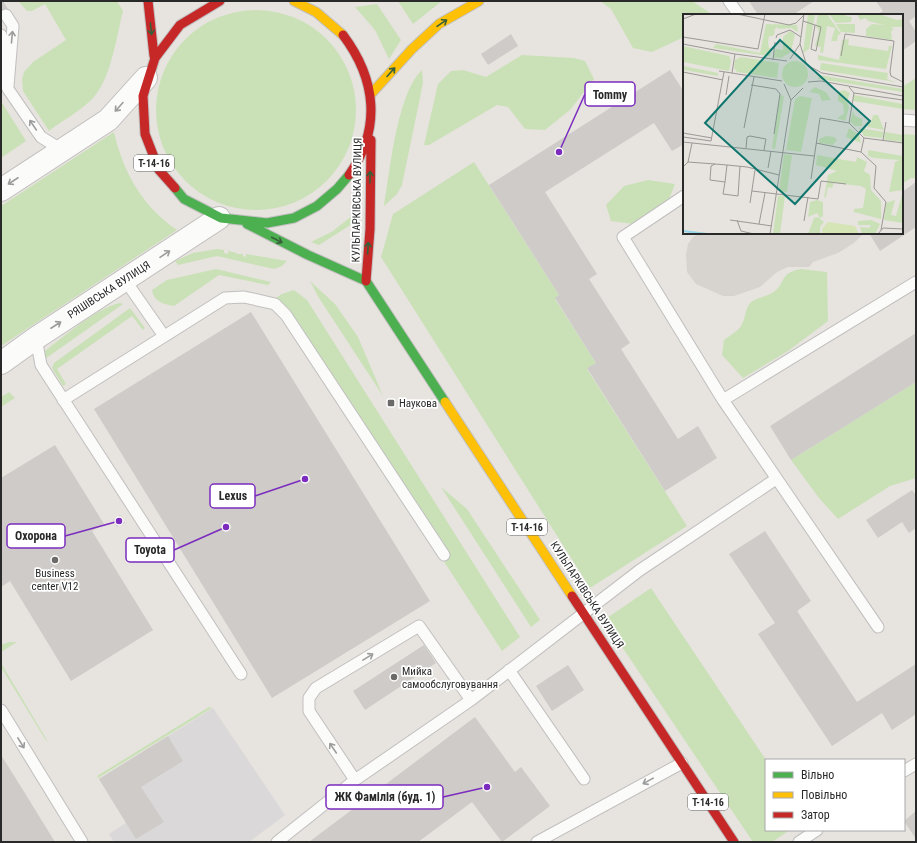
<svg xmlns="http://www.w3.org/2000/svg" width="917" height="843" viewBox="0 0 917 843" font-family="'Roboto Condensed',sans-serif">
<rect width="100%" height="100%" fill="#e7e3de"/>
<!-- industrial -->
<path fill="#dbd8da" d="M213,708L285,815L249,842H114L109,834L126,823L99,779Z"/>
<!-- green -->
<path fill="#cae1b8" d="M18,1H117L123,11C116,38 111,83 89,102C77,113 62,121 49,131L23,91L22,79L24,72L33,62L66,40L45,4L32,11H27Z
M398,1H442L413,24Z
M600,1H692L713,15H684V39L682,38L652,52L633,48L611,9Z
M377,4L401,40L389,59L375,30L355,7Z
M156 110a100 100 0 1 1 200 0a100 100 0 1 1-200 0Z
M522,55L574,58L585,61L594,79L570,110L545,130L525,129L508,107L497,105L429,145H424L438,84L451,71L463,70L486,77Z
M422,70L423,83L402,185L397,194L384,206C390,171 397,93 422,70Z
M916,78V110L902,109V87Z
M1,101L26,141L1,158Z
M114,132C123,172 142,206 177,230L1,346V206Z
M902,134L916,135V178H911L902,184Z
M474,162L559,295L555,299L596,363L587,369L687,526L590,588L381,257L393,214Z
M648,180L675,184L668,202L633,224L611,221L606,205L624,186Z
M353,215L352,224L319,245L311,242L333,231Z
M217,249L224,250V253L228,254V251L237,253V254H243V256L246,257V254L287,261L282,266L274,269L217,256L178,265L175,261L193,253Z
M216,269L271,282L268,285L219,275L174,306C163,304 154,302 152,290L167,280Z
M801,269L827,272L828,321L788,351L743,378L722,355L724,340C729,336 740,330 742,324C745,319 745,312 748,306C753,297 764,298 772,293C786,285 778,273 801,269Z
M310,281L335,304L358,337L383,396L319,298Z
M294,290L307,300L520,637L502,651L274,299L282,294Z
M120,303L123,304L45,359V351C63,337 98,307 120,303Z
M130,308L145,328L143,330L132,316L57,369L66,384L63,386L52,368L54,363Z
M916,382V478L890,486L838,519L819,498L791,460Z
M9,392L15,398L1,407V397Z
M441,487L467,509L540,620L531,627Z
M651,588L766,760V830H790L772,842H753L604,620Z
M9,642H17L1,652V645Z
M1,663L48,742L45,739L1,667Z
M209,707L212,708L98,778L97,776Z"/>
<!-- plaza -->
<path fill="#d7d3ce" d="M700,233H864L854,243L838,253L813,262L809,267H788L777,272L760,287L734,296H723L696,284L687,272L686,254L688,244L693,237Z"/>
<!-- building -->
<path fill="#cecbc8" d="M1,1H3L10,12L1,18Z
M749,1H814L793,15H758Z
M876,1H916V16L909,21L916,32V41L902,51V15H876L883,11Z
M511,34L518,46L488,65L481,54Z
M670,70L684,92V144L672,151L654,123L545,192L597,274L589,279L630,343L621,349L678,439L698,426L717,458L665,491L587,368L596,363L555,298L559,295L489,185Z
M916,182V227L880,251L869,233H902V192Z
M251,312L430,601L272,698L94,409Z
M916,333V382L791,460L770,426Z
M55,445L104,524L92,531L153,630L71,681L10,581L1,587V478Z
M912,490L916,495V528L909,533L902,522L878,538L866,520Z
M120,515L125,523L117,527L113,520Z
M765,531L811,601L797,611L857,702L916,664V714L892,730L882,713L832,746L758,634L775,623L729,554Z
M424,645L436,663L365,710L353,691Z
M568,665L584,690L552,711L536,686Z
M475,717L515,772L521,767L550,806L502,842L472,802L418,842H309Z
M168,736L183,761L141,787L164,822L136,839L99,779Z
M1,755L23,790L55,842H1Z
M916,811V839L904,821Z"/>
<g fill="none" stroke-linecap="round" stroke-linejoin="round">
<!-- lane casing -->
<g stroke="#c1bfbf" stroke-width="13">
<path id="lane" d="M729,1L739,15
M6,15L13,26L8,86
M1,35L5,66
M1,72L8,89L41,137L62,150
M902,120L916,121
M684,196L623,237L723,400L878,627
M125,280L164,336
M36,338L41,365L241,674
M63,400L225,298L244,297L275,304L286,315L444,555
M723,400L916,282
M509,670L584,779
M1,710L82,842
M904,771L916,764
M355,780L309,711V698L316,688L419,626L471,700
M277,842L355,780L471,700L640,570L776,479
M537,842L682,763
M799,842L817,830"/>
</g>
<!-- street casing -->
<g stroke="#c1bfbf" stroke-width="24">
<path id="street" d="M1,190L108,120L146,78
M1,363L36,338L219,218"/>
</g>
<!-- fast casing -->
<g stroke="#c1bfbf" stroke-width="11">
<path id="fast" d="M175,188L184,199L221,218L267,223L294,218L317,206L337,189L349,175
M247,224L308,255L366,281L445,402"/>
</g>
<!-- slow casing -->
<g stroke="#c1bfbf" stroke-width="11">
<path id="slow" d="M294,1L316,12L343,35
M370,95L412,49L439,24L479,1
M445,402L572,596"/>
</g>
<!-- jam casing -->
<g stroke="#c1bfbf" stroke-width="11">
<path id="jam" d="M148,1L154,56
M343,35C376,79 382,128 349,175
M175,188L159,170L145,134L143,96L155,58L180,25L220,1
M366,281L370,229L371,140
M572,596L734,842"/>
</g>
<!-- lane -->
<use href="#lane" stroke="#fbfbfa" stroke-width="11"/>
<!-- street -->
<use href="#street" stroke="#fbfbfa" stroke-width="22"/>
<!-- fast -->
<use href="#fast" stroke="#4caf50" stroke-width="9"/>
<!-- slow -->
<use href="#slow" stroke="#ffc107" stroke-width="9"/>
<!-- jam -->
<use href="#jam" stroke="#c62828" stroke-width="9"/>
</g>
<!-- one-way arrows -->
<defs><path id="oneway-shaft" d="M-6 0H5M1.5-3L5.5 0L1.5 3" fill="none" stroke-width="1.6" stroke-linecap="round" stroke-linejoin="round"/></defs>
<g stroke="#375f39">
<use href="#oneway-shaft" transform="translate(442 23) rotate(-34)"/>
<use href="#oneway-shaft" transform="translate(151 29) rotate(84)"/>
<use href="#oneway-shaft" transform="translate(391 72) rotate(-48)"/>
<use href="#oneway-shaft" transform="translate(370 177) rotate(-89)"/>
<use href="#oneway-shaft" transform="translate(277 240) rotate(27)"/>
<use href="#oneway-shaft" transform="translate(368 248) rotate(-86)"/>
</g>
<g stroke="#9c9c9c">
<use href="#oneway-shaft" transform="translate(12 37) rotate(-85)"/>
<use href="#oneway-shaft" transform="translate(119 107) rotate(132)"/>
<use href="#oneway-shaft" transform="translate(33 125) rotate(-124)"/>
<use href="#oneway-shaft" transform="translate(13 181) rotate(147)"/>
<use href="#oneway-shaft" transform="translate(165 254) rotate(-34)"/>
<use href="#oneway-shaft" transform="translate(56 325) rotate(-33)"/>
<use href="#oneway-shaft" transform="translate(368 657) rotate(-31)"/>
<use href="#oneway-shaft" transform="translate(21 743) rotate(58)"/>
<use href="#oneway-shaft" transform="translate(333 748) rotate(-124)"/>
<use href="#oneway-shaft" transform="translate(648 781) rotate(151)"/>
</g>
<!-- markers -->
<g fill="#6c6a68" stroke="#fff" stroke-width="1.5">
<rect x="387" y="399" width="8" height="8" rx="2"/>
<circle cx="55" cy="560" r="4"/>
<circle cx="394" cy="677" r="4"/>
</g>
<g text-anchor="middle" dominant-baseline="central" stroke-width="3.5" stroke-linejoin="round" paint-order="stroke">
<!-- shield labels -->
<g fill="#fff" stroke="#696969" stroke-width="1">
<rect x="134" y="155" width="40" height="16" rx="3"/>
<rect x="507" y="519" width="40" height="16" rx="3"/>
<rect x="688" y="794" width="40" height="16" rx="3"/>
</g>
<g font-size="10" font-weight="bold" fill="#292929">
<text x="154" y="163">Т-14-16</text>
<text x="527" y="527">Т-14-16</text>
<text x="708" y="802">Т-14-16</text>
</g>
<!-- street labels -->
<g font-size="11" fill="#292929" stroke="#fff">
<text transform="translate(357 200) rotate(-89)">КУЛЬПАРКІВСЬКА ВУЛИЦЯ</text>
<text transform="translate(109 290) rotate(-33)">РЯШІВСЬКА ВУЛИЦЯ</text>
<text transform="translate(587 595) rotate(57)">КУЛЬПАРКІВСЬКА ВУЛИЦЯ</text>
</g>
<!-- poi labels -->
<g font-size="11" fill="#292929" stroke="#fff" text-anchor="start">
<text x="399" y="403">Наукова</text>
<text x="55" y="573" text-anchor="middle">Business<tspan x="55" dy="13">center V12</tspan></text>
<text x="402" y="671">Мийка<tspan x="402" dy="13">самообслуговування</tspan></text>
</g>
</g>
<!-- overview -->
<g transform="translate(683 14)">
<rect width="220" height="220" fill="#e7e3de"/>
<path d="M125,0H132L126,35L120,39ZM135,0H144L158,20L155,21L154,27H148L152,14L144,12L140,39L137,38L138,33L132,32L136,17L133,12ZM146,0H163V2L169,3L168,8L153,9ZM174,0H196L214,6L220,5V13H208L211,15L208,17L209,26L183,22V15L189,10L201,11L185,7L183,4L177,6ZM83,10L114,11L115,18L108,14L96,15L94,13L91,16L92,18L90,22H86L85,28L86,34H88L87,42L30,34L33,30L77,39ZM153,10H172V19L158,18ZM107,17L112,20L108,38L98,44L90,43L93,35L100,36V23ZM166,25L165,31L205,37L206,32H209L203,55L135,46V41L156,46L159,26ZM0,32L46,42L48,47L46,57L0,48ZM58,43L96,49L94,64L54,58L51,54L52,46ZM99 60a13 13 0 1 1 26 0a13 13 0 1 1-26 0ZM138,49L205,59L204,65L213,68L137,56ZM0,52L35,59V62L1,56ZM136,61L220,75V78L135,65ZM132,73L143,78L148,86L139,87L136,80L126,78ZM161,76L167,79L164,87L166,94L162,107L154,104L161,100L160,90L155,87V78ZM97,80L101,83L92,135L89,134ZM171,81L220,90V95L170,87ZM117,82L129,84L118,138L103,136L112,85ZM170,97L172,102L179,105V112H172L167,108ZM190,101H195L201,116L185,113L184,108L188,109ZM166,114L176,121L178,129L163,123ZM176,114L201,118L199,124L181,122ZM202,118L220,121V128L201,126ZM143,122L151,123L154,126L150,131L136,129V125ZM185,136L220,142V176L206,178L212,148L216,146L191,144L185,142ZM101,140L109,141L104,178L96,177ZM134,141L173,148L174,143L184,148L181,157L187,161L188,176L198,187V205L171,198V195L180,194L183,175L178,172L151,169L149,174L145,173L143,183L141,184L145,161L154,157L133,151ZM220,177V209L201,206L203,189L212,186L208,201L213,202ZM95,182H102L97,220H90ZM134,186L140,188V202L137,204L134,199L125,203L127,188ZM135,203L141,208L137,213V220H125L131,204ZM188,206L197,210L192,220H179L177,213L186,214L188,211H175V207Z" fill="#cae1b8"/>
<path d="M145,208L172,212L176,220H140L139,215Z" fill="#d5e5b5"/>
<path fill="none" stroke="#94d4e6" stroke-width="2" d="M0,217L24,220"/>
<path fill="none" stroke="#9b9996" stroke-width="1" d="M54,0L106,11L113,9L121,1M0,5L13,0M120,7L138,13L133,37L128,35L132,11M0,23L75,35L82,0M93,24L94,21L107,16L118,23M0,30L52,40L104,47M117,30L123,49M158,42L162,20L211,27L207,58L208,62L220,68M107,45L117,30L121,0M90,46L92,28M126,52L139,59L220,73M36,57L99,67M0,58L40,66M49,59L52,40M125,68L138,67L220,82M68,71L93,75L97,80L91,120M166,73L171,79L220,86M171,79L166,109L181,124L220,129M43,81L46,62M108,86L120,74M61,114L71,63M0,119L29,124M0,123L28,127L41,58M181,124L178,138L193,152L191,174L203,188L198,216M200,126L203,108M0,128L131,142M133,129L178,138M63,134L64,123L67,122L83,125L81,136M5,148L32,150M44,151L42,168L27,166L28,152L32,150L44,151L64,153L96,161M1,152L5,148L9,129M85,154L88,137M128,165L137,104L166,109M42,168L40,180L55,182L57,152M69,177L135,185L138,167L163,170M67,189L72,156M47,206L89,212M54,206L58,217L71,220M121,207L125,183M76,210L82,179M87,220L108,86L101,70M195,220L200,214L220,215"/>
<path fill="#0f766e" fill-opacity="0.15" stroke="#0f766e" stroke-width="2" d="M97,26L187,107L112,190L22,109Z"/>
<rect width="220" height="220" fill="none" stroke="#292929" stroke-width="2"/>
</g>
<!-- callouts -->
<path fill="none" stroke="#7b2cbf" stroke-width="1.5" d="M559 152L585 94M305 479L255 496M119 521L65 536M226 527L174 550M487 787L443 797"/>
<g fill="#7b2cbf" stroke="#fff" stroke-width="1.5">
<circle cx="559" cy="152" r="4"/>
<circle cx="305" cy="479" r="4"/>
<circle cx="119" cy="521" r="4"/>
<circle cx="226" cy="527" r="4"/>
<circle cx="487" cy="787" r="4"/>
</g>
<g fill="#fff" stroke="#7b2cbf" stroke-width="1.5">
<rect x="585" y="82" width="50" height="24" rx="4"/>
<rect x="210" y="484" width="45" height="24" rx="4"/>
<rect x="7" y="524" width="58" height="24" rx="4"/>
<rect x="126" y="538" width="48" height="24" rx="4"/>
<rect x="326" y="785" width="117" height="24" rx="4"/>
</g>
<g font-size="12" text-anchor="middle" font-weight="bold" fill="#292929">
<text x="610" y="99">Tommy</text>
<text x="233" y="500">Lexus</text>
<text x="36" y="540">Охорона</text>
<text x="150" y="554">Toyota</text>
<text x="385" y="801">ЖК Фамілія (буд. 1)</text>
</g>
<!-- border -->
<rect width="917" height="843" fill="none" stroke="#292929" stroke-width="4"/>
<!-- legend -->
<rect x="765" y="759" width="140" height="72" fill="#ffffff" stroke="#a9a9a9"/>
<rect x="773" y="772" width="20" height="6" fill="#4caf50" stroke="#a9a9a9"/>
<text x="801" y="779" font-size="12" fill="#292929">Вільно</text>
<rect x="773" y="792" width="20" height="6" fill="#ffc107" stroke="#a9a9a9"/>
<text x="801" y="799" font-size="12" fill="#292929">Повільно</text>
<rect x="773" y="812" width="20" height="6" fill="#c62828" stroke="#a9a9a9"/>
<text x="801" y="819" font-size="12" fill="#292929">Затор</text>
</svg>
